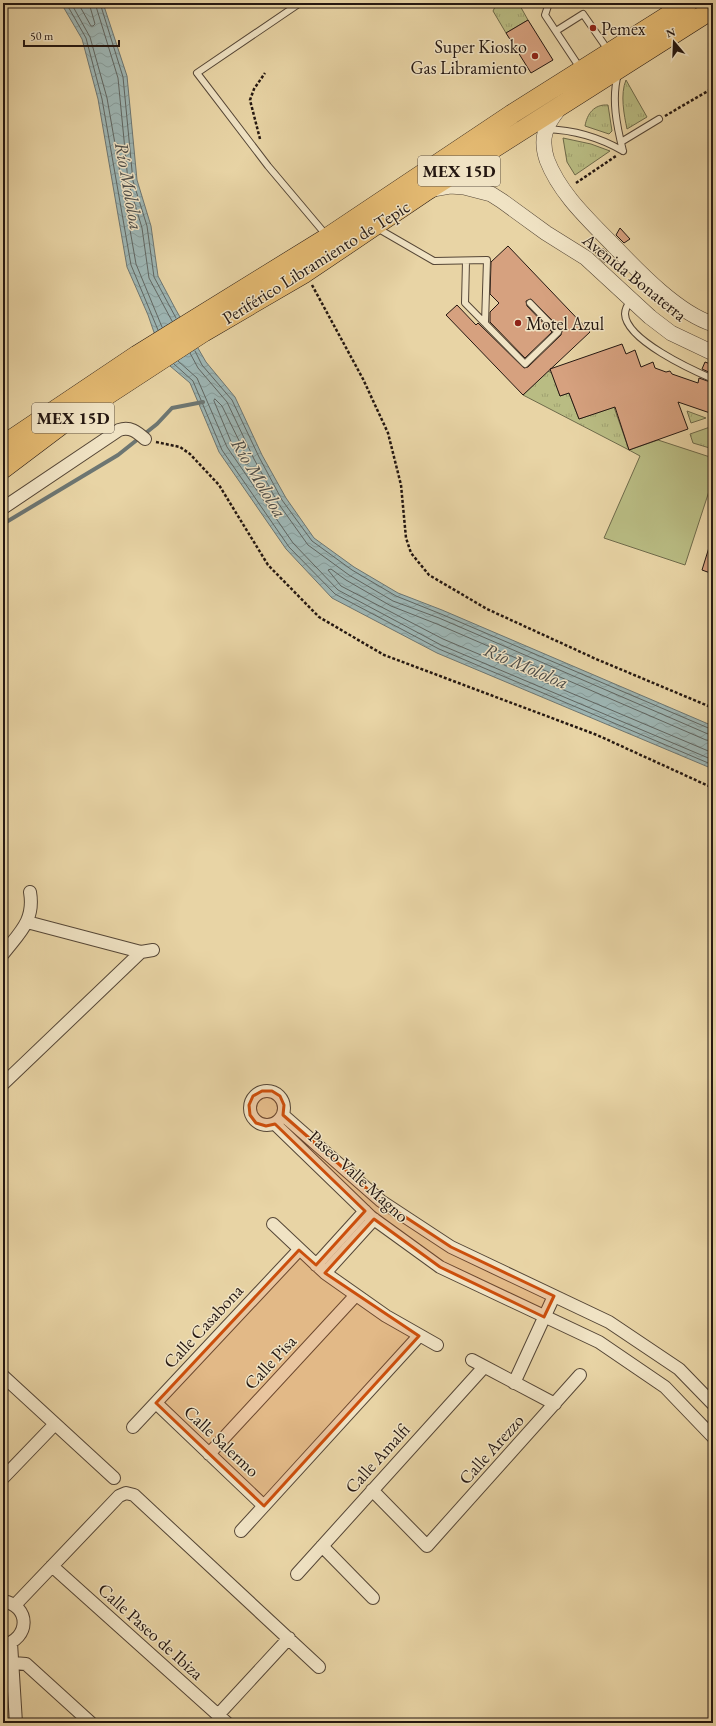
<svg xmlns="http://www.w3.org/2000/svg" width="716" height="1726" viewBox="0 0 716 1726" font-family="'EB Garamond',serif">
<defs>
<pattern id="grass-tufts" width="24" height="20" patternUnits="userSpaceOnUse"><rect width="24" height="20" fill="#b9bc83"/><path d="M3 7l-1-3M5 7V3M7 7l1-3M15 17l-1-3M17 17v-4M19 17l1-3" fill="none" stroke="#9fa170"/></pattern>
<pattern id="water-waves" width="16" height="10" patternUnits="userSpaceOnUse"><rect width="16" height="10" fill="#9db5b3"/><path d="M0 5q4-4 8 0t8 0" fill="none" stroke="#879b99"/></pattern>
</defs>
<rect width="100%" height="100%" fill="#e8d4a5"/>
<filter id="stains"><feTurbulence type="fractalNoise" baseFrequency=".005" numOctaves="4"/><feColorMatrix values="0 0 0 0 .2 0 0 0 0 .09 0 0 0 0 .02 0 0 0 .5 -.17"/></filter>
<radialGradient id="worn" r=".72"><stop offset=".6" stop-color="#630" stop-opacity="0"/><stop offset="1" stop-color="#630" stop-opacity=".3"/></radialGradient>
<!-- grass -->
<path fill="url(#grass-tufts)" stroke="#6e6a4a" d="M497,3H506L508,6L519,4L528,20L506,33L493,11Z
M626,80L647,117L627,129C624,115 620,94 626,80Z
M608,105L612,131L609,134L585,126C587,114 594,104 608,105Z
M563,138L591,144L610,151L575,175L567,162Z
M548,371L552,373L560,396L569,393L579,419L614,407L629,450L523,395Z
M687,411L706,418L691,423Z
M713,426V449L693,443L690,434Z"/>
<!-- park -->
<path fill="#b9bc83" stroke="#6e6a4a" d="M658,440L713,458V479L685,565L604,538L640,456L629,450Z"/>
<!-- water -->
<path fill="url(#water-waves)" stroke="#6d7672" d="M61,3H103L127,76L137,180L151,226L158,276L176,310L206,362L235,397L262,455L286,498L314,538L354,567L398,593L442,610L713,726V769L437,653L332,598L286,549L219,452L190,383L170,366L157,341L148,315L127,267L98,99L82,39Z"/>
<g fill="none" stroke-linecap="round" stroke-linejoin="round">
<!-- shore -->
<path stroke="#606662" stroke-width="1" d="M66,3L86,38L102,99L131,265L158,330
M71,3L90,37L107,98L136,264L162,327
M78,3L91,26H93L95,24L89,3
M95,3L118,78L128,181L142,228L149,278L172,321
M100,3L123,77L133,181L147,226L154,277L176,318
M195,351L202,365L232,400L259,457L282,500L312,541L352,570L396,596L441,614L713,730
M190,353L198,368L227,402L254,459L278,503L308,545L349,575L393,601L439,618L708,734L713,735
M178,361L197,378L227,447L293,543L338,590L441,645L713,760
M174,364L193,381L222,450L289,547L335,594L439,649L713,765
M215,399L222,406L249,461L248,464H245L232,444L214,401Z
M713,741L706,740L437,624L391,606L346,580L331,569L328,570L341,586L443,639L713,753"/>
<!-- stream -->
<path stroke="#6d7672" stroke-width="4" d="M3,524L118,455L157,424L172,408L203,402"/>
</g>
<!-- building -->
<path fill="#d6a17f" stroke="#241711" d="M528,20L553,60L531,73L506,33Z
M620,228L630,239L624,243L616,235Z
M508,246L590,332L523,395L446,315L457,305L476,325L478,323L524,368L528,367L561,335L562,331L561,329L531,299L526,301L527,306L552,332L525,358L490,322V312L499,303L490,294L491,262Z
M594,247L604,249L611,257L605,263L597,256Z
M622,344L626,354L635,350L641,367L653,362L655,368L666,372L670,371L672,374L698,383L699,378L713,383V414L678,402L688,429L629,450L615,407L579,419L569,393L560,396L550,369Z
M705,362L713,365V374L702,369Z
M711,541L713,542V574L702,570Z"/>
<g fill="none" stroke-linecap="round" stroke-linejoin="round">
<!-- service casing -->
<g stroke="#554636" stroke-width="8">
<path id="service" d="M300,3L197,73L268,166L327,236
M549,3L545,15L580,68
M657,3L673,8
M556,31L583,14L608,50
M618,74C611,99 617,127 623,151
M546,129C575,130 599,137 623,151
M621,142L659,119
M377,228L434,261L487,260L485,323
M466,261L465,303L525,364L558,332L530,303
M631,300C628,304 625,309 625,314C626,340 692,370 713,379"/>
</g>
<!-- minor casing -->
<g stroke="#554636" stroke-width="14">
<path id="minor" d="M3,508L119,430C130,426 137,432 145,439
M27,922L141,952
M3,954C19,933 35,921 30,892
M3,1084L141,952L153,950
M250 1108a17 17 0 1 1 34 0a17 17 0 1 1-34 0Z
M283,1115L381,1201L451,1247L609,1322L679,1369L713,1404
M275,1124L371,1217L440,1267L599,1342L665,1387L713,1437
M273,1224L325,1273L386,1316L437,1345
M316,1265L365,1211
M325,1273L374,1219
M472,1360L555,1404
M3,1376L114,1478
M514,1383L554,1296
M156,1403L264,1506
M133,1427L299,1250
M209,1454L356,1295
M3,1478L55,1424
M372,1490L427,1546L580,1375
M241,1531L419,1336
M322,1546L373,1598
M52,1566L227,1723
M297,1574L484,1367
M3,1601C31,1606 30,1639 3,1645
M15,1605L119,1496L126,1493L134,1495L319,1667
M11,1643L16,1723
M13,1663L26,1664L91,1723
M218,1715L289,1638"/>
</g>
<!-- tertiary casing -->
<g stroke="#554636" stroke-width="16">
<path id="tertiary" d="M558,110C545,126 540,139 547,160C560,194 589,220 614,246C639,272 678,313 713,324
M433,189L450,186L464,187L491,194L502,201L546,233L586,258L650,317L671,333L713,353"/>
</g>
<!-- trunk casing -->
<g stroke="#241711" stroke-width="20">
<path id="trunk" d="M3,445L137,355L328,237L512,114L688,3
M3,469L60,426L204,332L305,273L428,190L713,9"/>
</g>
<!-- path -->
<path stroke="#241711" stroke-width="2.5" stroke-dasharray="3 2" stroke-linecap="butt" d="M665,116L713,88
M260,139L250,100L254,89L265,73
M576,183L616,156
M312,285L363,379L388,433L401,485L406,538L411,553L429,575L487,609L596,659L713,708
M156,442L180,447L190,454L219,485L268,565L319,617L384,655L597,735L713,788"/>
<!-- service -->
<use href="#service" stroke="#f0e3c4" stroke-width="6"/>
<!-- minor -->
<use href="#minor" stroke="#f0e3c4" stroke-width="12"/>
<!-- tertiary -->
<use href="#tertiary" stroke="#f0e3c4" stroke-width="15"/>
<!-- trunk -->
<use href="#trunk" stroke="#e4ba72" stroke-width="19"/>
</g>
<!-- marked area -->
<path fill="#cb4f0d" fill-opacity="0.2" stroke="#cb4f0d" stroke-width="3" stroke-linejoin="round" d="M262,1091H272L280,1096L284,1105L283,1115L381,1201L451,1247L554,1296L544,1317L440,1267L374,1219L325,1273L419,1336L264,1506L156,1403L299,1250L316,1265L365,1211L275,1124L266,1126L256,1123L250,1115L249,1105L253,1096Z"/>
<!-- markers -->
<g fill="#8f2418" stroke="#f0e3c4" stroke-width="1.5">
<circle cx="593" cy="28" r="4"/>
<circle cx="535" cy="56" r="4"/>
<circle cx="518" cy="323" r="4"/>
</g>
<g text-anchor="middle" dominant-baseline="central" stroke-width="3" stroke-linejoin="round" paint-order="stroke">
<!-- shield labels -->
<g fill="#f0e3c4" stroke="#615447" stroke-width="1">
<rect x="418" y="156" width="82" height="30" rx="3"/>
<rect x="32" y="403" width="82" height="30" rx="3"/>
</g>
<g font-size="17" font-weight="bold" fill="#241711">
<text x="459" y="171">MEX 15D</text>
<text x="73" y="418">MEX 15D</text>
</g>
<!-- poi labels -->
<g font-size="18" fill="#241711" stroke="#f0e3c4" text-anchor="start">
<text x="601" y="28">Pemex</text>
<text x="527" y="46" text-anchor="end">Super Kiosko<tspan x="527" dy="21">Gas Libramiento</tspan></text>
<text x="526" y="323">Motel Azul</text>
</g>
<!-- street labels -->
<g font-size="18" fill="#241711" stroke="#f0e3c4">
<text transform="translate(316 262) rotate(-32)">Periférico Libramiento de Tepic</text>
<text transform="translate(635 277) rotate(39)">Avenida Bonaterra</text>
<text transform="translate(359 1176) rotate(42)">Paseo Valle Magno</text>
<text transform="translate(203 1326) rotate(-47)">Calle Casabona</text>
<text transform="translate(270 1362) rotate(-47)">Calle Pisa</text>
<text transform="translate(222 1441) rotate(43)">Calle Salermo</text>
<text transform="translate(491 1449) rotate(-48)">Calle Arezzo</text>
<text transform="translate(377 1458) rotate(-48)">Calle Amalfi</text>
<text transform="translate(151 1631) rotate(42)">Calle Paseo de Ibiza</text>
</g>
<!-- water labels -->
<g font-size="19" font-style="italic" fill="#4e4e4a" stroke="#f0e3c4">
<text transform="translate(129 186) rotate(80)">Río Mololoa</text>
<text transform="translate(259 478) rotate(59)">Río Mololoa</text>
<text transform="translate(526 666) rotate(23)">Río Mololoa</text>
</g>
</g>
<!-- margin -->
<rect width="716" height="1726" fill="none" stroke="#e8d4a5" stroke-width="16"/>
<rect x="4" y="4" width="708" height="1718" fill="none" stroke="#241711" stroke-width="2"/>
<rect x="8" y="8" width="700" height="1710" fill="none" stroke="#241711"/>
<!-- north arrow -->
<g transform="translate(674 42) rotate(341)" stroke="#f0e3c4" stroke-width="3" paint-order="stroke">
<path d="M0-3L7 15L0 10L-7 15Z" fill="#241711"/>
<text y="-6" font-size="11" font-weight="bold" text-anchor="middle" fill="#241711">N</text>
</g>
<!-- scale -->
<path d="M24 40v6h95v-6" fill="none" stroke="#241711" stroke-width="2"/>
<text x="30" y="40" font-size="12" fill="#241711" stroke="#f0e3c4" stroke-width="3" paint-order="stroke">50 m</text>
<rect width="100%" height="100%" filter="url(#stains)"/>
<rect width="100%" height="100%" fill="url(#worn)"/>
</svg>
